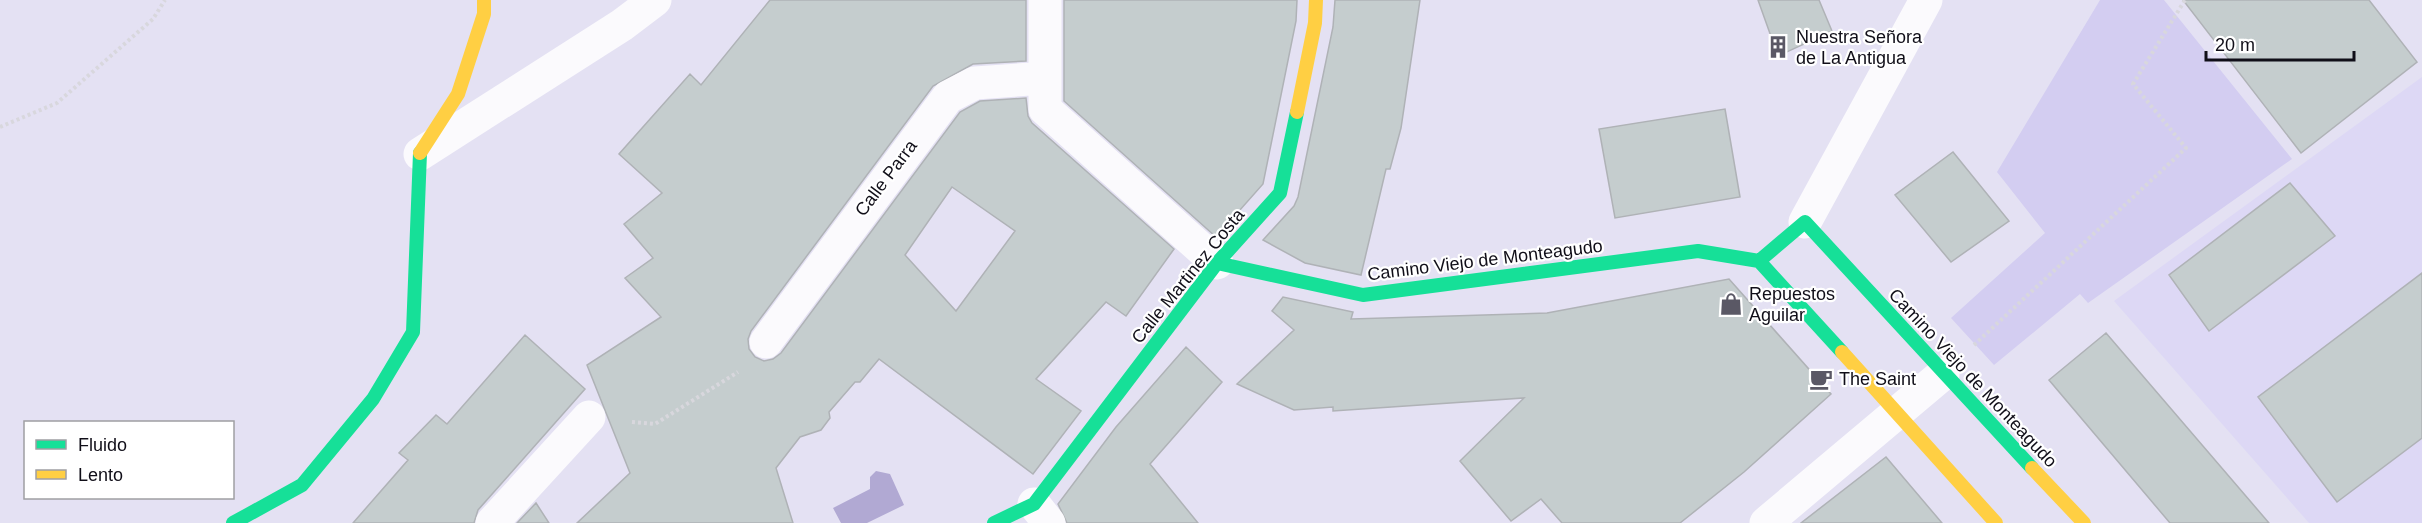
<svg xmlns="http://www.w3.org/2000/svg" width="2422" height="523" viewBox="0 0 2422 523" font-family="Helvetica,sans-serif">
<rect width="100%" height="100%" fill="#e4e1f3"/>
<!-- built -->
<path fill="#ddd8f5" d="M2422,77V523H2309L2114,301Z"/>
<!-- green -->
<path fill="#d3cdf1" d="M2100,0H2164L2292,159L2088,303L2080,294L1994,365L1951,318L2045,233L1997,172Z"/>
<!-- water -->
<path fill="#b1a9d3" d="M876,471L890,474L904,505L867,523H841L833,508L870,489V477Z"/>
<!-- building -->
<path fill="#c5cdce" stroke="#afb2b6" stroke-width="1.5" fill-rule="evenodd" d="M770,0H1026V61L973,64L933,86L751,331L748,339L749,349L755,357L764,361L773,359L781,353L960,112L980,101L1026,98L1028,116L1032,123L1174,249L1126,316L1106,302L1036,379L1081,411L1033,474L879,359L860,382H855L829,412L830,418L821,430L800,437L776,468L793,523H577L630,473L587,365L661,317L625,278L653,258L624,224L662,193L619,154L690,74L701,85ZM952,187L1015,231L956,311L905,255Z
M1064,0H1297L1296,21L1263,184L1216,237L1064,101Z
M1335,0H1420L1401,128L1390,169H1386L1361,275L1305,263L1263,240L1294,206L1298,197L1333,27Z
M1758,0H1819L1832,31L1778,56Z
M2183,0H2369L2417,62L2301,153Z
M1725,109L1740,197L1615,218L1599,129Z
M1953,152L2009,221L1951,262L1895,195Z
M2290,183L2335,236L2209,331L2169,275Z
M2422,273V438L2337,502L2258,397Z
M1729,279L1831,394L1744,472L1680,523H1562L1541,499L1511,521L1460,461L1524,398L1333,411V407L1294,410L1237,384L1294,330L1272,311L1283,297L1353,312L1351,319L1547,313Z
M2106,333L2269,523H2170L2049,380Z
M525,335L585,389L478,510L474,523H353L408,460L399,453L436,415L447,424Z
M1186,347L1222,382L1150,464L1198,523H1067L1058,504L1116,427Z
M1886,457L1942,523H1801Z
M536,503L549,523H517Z"/>
<g fill="none" stroke-linecap="round" stroke-linejoin="round">
<!-- path -->
<path stroke="#d8d7dd" stroke-width="4" stroke-dasharray="3 3" stroke-linecap="butt" d="M0,127L57,103L153,19L165,0
M1974,345L2186,148L2133,84L2185,0
M632,422L655,424L738,372"/>
<!-- street -->
<path stroke="#fbfafd" stroke-width="33" d="M1045,0V109L1217,263
M420,154L622,25L655,0
M1805,222L1926,0
M766,342L948,97L975,83L1045,78
M1034,504L1049,523
M492,523L589,417
M1766,523L1943,374"/>
<!-- fast -->
<path stroke="#16e098" stroke-width="14" d="M1759,261L1805,222L2032,468
M1217,263L1363,295L1698,251L1759,261L1842,352
M233,523L302,485L373,399L413,332L420,153
M994,523L1034,504L1217,263L1280,193L1297,112"/>
<!-- slow -->
<path stroke="#ffcf43" stroke-width="14" d="M1297,112L1315,23L1316,0
M420,153L458,94L484,14V0
M1842,352L1996,523
M2032,468L2084,523"/>
</g>
<!-- icons -->
<defs>
<g id="building-bare" transform="scale(1.8)"><path d="M-4-6H4V6H1V3H-1V6H-4ZM-2.5-4.3h1.7v1.8h-1.7ZM.8-4.3h1.7v1.8H.8ZM-2.5-1h1.7V.8h-1.7ZM.8-1h1.7V.8H.8Z" fill="#5a5865" stroke="#fff" stroke-width="2.5" paint-order="stroke"/></g>
<g id="shop-bare" transform="scale(1.8)"><path d="M-5-2.5h2.3a2.7 3.5 0 0 1 5.4 0H5L5.5 6h-11ZM-1.5-2.5h3a1.5 2.3 0 0 0-3 0Z" fill="#5a5865" stroke="#fff" stroke-width="2.5" paint-order="stroke"/></g>
<g id="cafe-bare" transform="scale(1.8)"><path d="M-5.5-4.5H6V0H3Q3 3.5 0 3.5H-2.5Q-5.5 3.5-5.5 0ZM3-3.2v2h1.7v-2ZM-6 4.5H4V6H-6Z" fill="#5a5865" stroke="#fff" stroke-width="2.5" paint-order="stroke"/></g>
</defs>
<g fill-rule="evenodd">
<use href="#building-bare" x="1778" y="47"/>
<use href="#shop-bare" x="1731" y="304"/>
<use href="#cafe-bare" x="1821" y="379"/>
</g>
<g text-anchor="middle" dominant-baseline="central" stroke-width="4.5" stroke-linejoin="round" paint-order="stroke">
<!-- poi labels -->
<g font-size="18" fill="#100e18" stroke="#fff" text-anchor="start">
<text x="1796" y="37">Nuestra Señora<tspan x="1796" dy="21">de La Antigua</tspan></text>
<text x="1749" y="294">Repuestos<tspan x="1749" dy="21">Aguilar</tspan></text>
<text x="1839" y="379">The Saint</text>
</g>
<!-- street labels -->
<g font-size="18" fill="#100e18" stroke="#fff">
<text transform="translate(886 178) rotate(-53)">Calle Parra</text>
<text transform="translate(1485 260) rotate(-7)">Camino Viejo de Monteagudo</text>
<text transform="translate(1188 276) rotate(-51)">Calle Martinez Costa</text>
<text transform="translate(1973 378) rotate(47)">Camino Viejo de Monteagudo</text>
</g>
</g>
<!-- legend -->
<rect x="24" y="421" width="210" height="78" fill="#ffffff" stroke="#9f9fa3" stroke-width="1.5"/>
<rect x="36" y="440" width="30" height="9" fill="#16e098" stroke="#9f9fa3" stroke-width="1.5"/>
<text x="78" y="451" font-size="18" fill="#100e18">Fluido</text>
<rect x="36" y="470" width="30" height="9" fill="#ffcf43" stroke="#9f9fa3" stroke-width="1.5"/>
<text x="78" y="481" font-size="18" fill="#100e18">Lento</text>
<!-- scale -->
<path d="M2206 51v9h148v-9" fill="none" stroke="#100e18" stroke-width="3"/>
<text x="2215" y="51" font-size="18" fill="#100e18" stroke="#ffffff" stroke-width="4.5" paint-order="stroke">20 m</text>
</svg>
